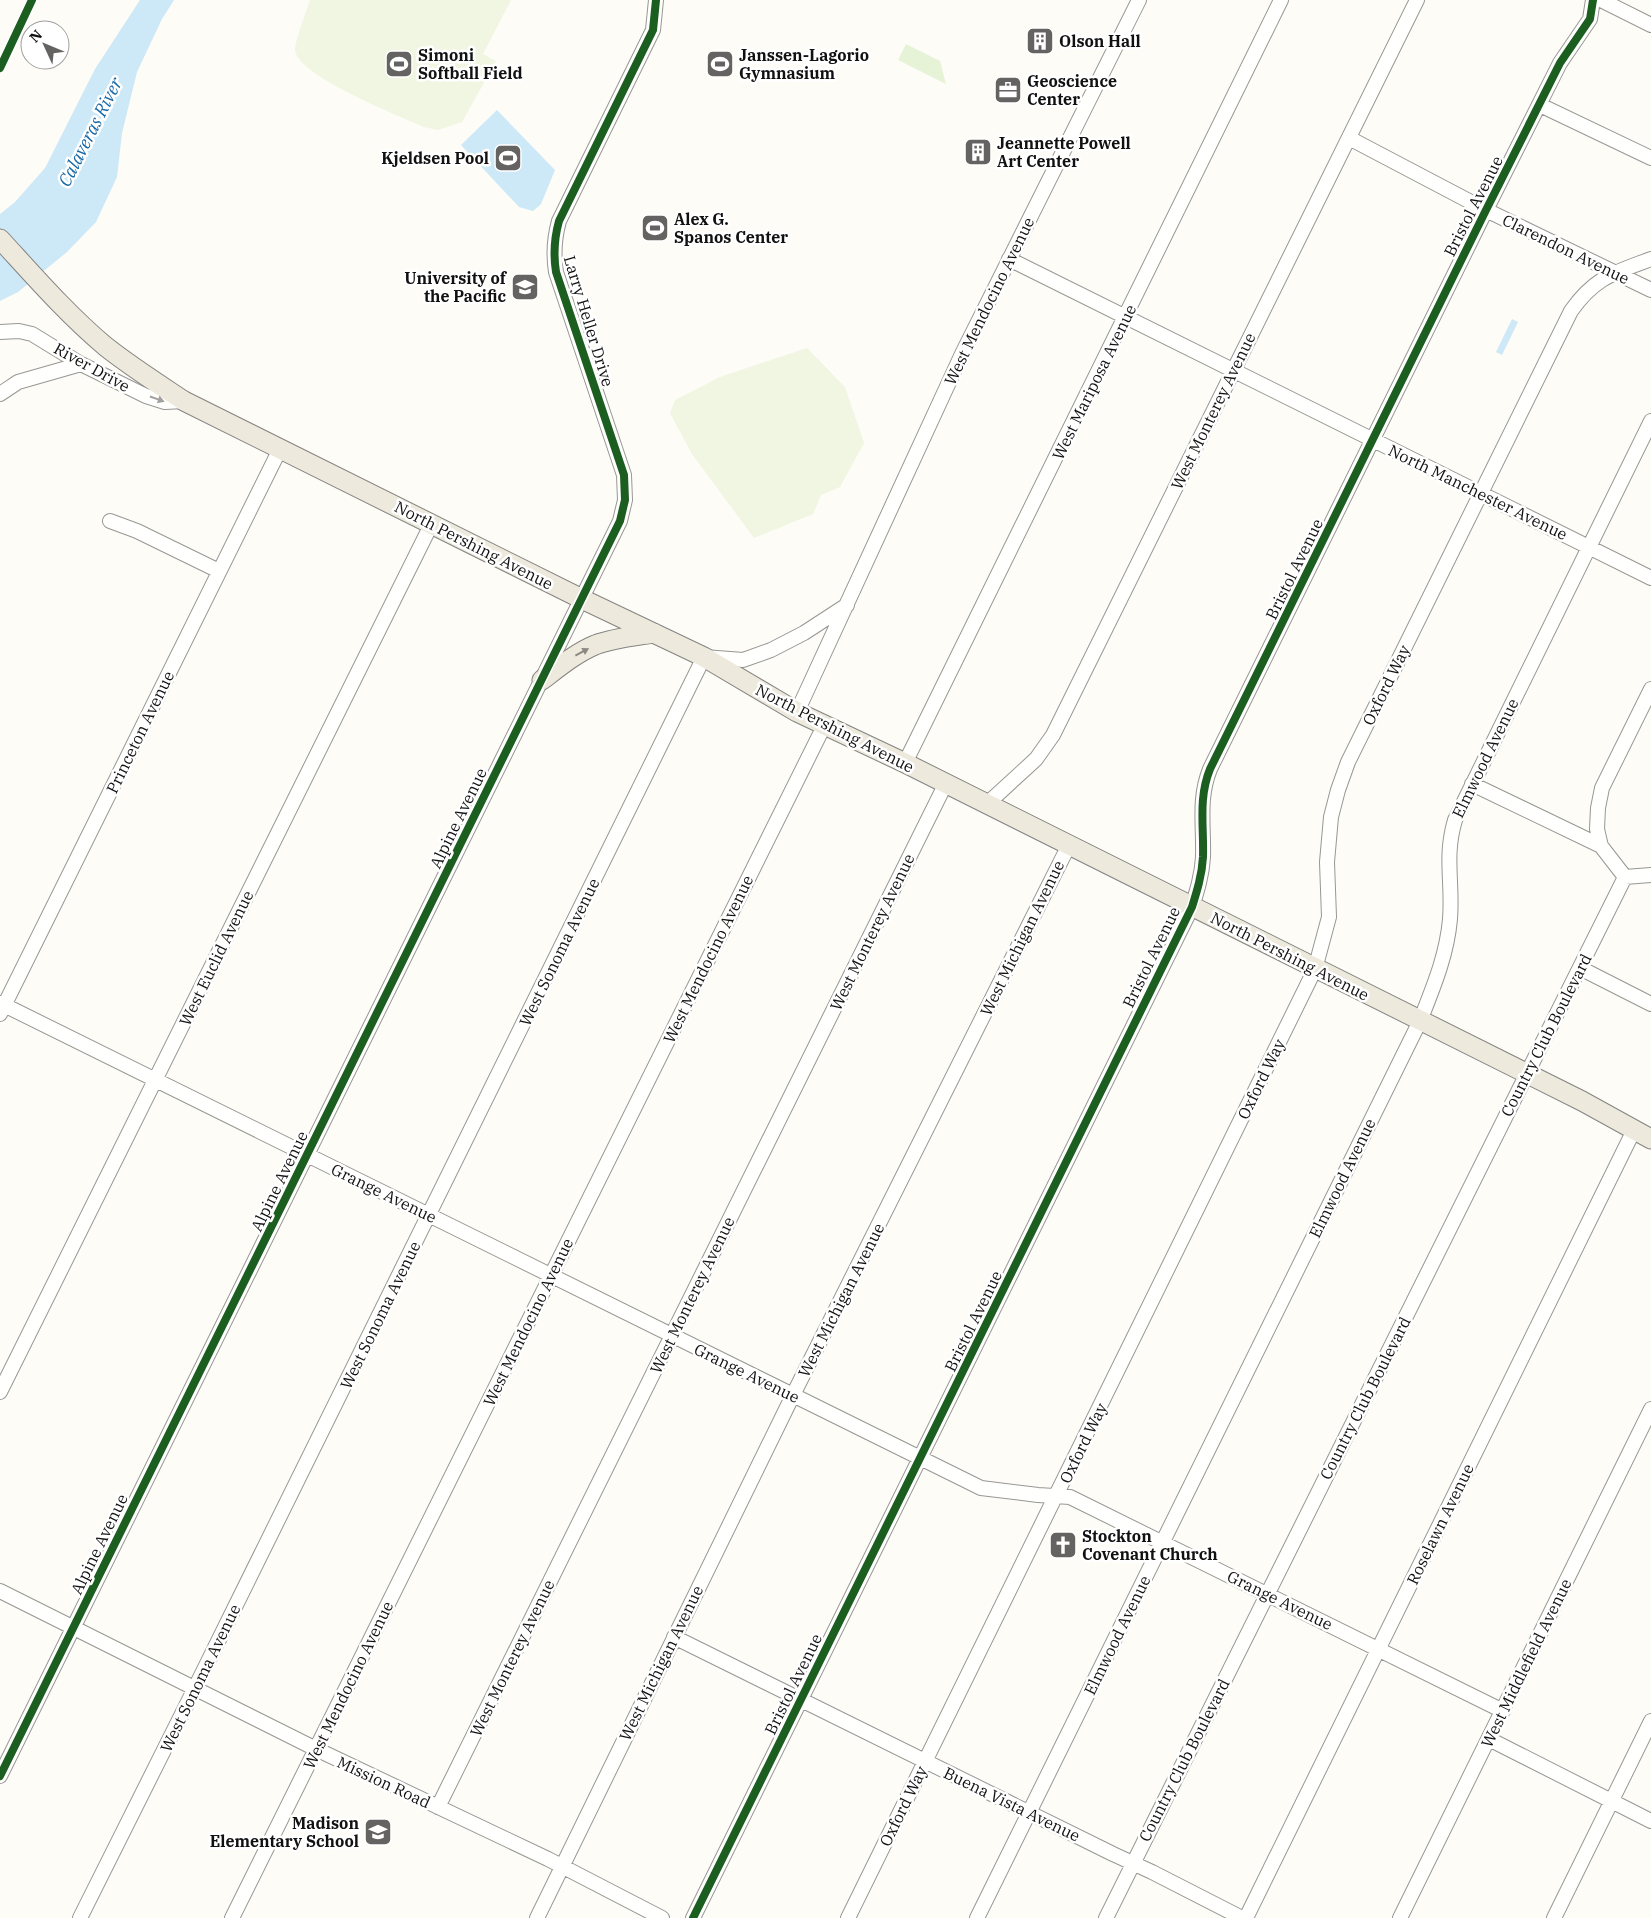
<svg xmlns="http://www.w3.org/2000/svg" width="1651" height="1918" viewBox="0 0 1651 1918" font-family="'IBM Plex Serif',serif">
<rect width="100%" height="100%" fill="#fdfcf7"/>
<!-- green -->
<path fill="#e7f3d7" d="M906,44L940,61L946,84L898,60Z"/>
<!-- pitch -->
<path fill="#f0f6e1" d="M310,0H511L483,54L496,61L462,122L438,130L424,127C400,116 300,77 295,51C294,44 307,9 310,0Z
M807,348L845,387L864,443L840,487L821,495L813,514L754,538L692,454L670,413L675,400L720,377Z"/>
<!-- water -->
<path fill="#cde8f7" d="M140,0H174L162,19L137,72L122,133L117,177L96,222L67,252L18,292L0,301V214L15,202L45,168L95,69Z
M497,110L555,170L541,204L533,211L519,207L461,145Z
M1512,319L1518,322L1502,355L1496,352Z"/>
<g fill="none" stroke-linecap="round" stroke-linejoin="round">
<!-- minor casing -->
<g stroke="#979795" stroke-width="16">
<path id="minor" d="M1601,0L1651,25
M1540,105L1651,158
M1349,138L1486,210L1651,290
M1009,259L1651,578
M0,332L19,331L32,334L81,364L146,396L165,402L184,401
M0,394L18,382L81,364
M110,521L137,531L219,571
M797,712L962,354L1139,0
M905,763L1281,0
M1472,784L1601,846L1625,877L1651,875
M987,804L1036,759L1053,735L1417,0
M1601,846L1597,829L1598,808L1602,788L1651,689
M1580,968L1651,1004
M0,1003L981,1488L1038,1495L1070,1497L1503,1711
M0,1014L280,449
M0,1392L432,523
M0,1591L316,1749L548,1859L662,1918
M674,1637L1113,1854L1152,1872L1242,1918
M1489,1739L1651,1821
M0,1776L620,521L625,500L624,475L556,272C553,253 554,239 559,221L653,30L656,0
M438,1807L946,783
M80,1918L195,1688L704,657L743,660L771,650L804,633L847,605
M232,1918L824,726
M537,1918L793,1395L1069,845
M693,1918L1192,907C1197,891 1202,875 1203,857C1204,826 1198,799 1210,769L1486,210L1560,63L1590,19L1593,0
M848,1918L1315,969L1329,917L1327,862L1331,817L1338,790L1348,762L1571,311C1595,277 1614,273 1651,259
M977,1918L1420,1021C1433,988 1447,955 1450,919C1453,882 1444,857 1455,820L1651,421
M1106,1918L1625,877
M1246,1918L1634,1130
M1400,1918L1651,1409
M1554,1918L1651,1721"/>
</g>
<!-- major casing -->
<g stroke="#858482" stroke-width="21">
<path id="major" d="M0,239C34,276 67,314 105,346C130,366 157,383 184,401L582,599L704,657L797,712L905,763L1582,1101L1651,1139
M542,680C559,667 576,653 595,645C614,638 635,636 654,633"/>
</g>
<!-- minor -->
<use href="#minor" stroke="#fffffe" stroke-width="14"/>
<!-- major -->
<use href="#major" stroke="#ede9dc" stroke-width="19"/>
<!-- cycleway casing -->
<g stroke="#fff" stroke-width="11">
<path id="cycleway" d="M0,68L32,0
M0,1776L620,521L625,500L624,475L556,272C553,253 554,239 559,221L653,30L656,0
M693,1918L1192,907C1197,891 1202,875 1203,857C1204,826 1198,799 1210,769L1486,210L1560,63L1590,19L1593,0"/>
</g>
<!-- cycleway -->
<use href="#cycleway" stroke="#1b5e20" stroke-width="8"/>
</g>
<!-- one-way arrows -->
<defs><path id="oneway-solid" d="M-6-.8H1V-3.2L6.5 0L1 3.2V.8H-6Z" transform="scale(1.25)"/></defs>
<use fill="#a0a09f" href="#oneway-solid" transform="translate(157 399) rotate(19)"/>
<use fill="#8a8881" href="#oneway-solid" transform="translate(582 652) rotate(-28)"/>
<!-- icons -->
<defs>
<g id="building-square" transform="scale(1.4375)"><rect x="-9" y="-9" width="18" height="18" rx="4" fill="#646362" stroke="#fff"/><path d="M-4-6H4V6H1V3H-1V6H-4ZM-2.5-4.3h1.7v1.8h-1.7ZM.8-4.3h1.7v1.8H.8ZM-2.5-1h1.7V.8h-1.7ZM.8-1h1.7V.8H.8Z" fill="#fff"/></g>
<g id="stadium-square" transform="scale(1.4375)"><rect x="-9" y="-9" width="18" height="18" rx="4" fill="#646362" stroke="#fff"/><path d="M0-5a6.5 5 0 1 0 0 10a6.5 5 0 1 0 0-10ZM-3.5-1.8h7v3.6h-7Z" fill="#fff"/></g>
<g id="office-square" transform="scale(1.4375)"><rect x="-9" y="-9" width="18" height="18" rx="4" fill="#646362" stroke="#fff"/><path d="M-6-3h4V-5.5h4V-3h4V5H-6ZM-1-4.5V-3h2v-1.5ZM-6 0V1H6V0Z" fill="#fff"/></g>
<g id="university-square" transform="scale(1.4375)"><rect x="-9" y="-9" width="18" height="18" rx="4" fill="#646362" stroke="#fff"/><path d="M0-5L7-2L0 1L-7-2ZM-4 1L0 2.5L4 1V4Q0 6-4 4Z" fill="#fff"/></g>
<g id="church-square" transform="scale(1.4375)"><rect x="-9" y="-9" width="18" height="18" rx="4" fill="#646362" stroke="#fff"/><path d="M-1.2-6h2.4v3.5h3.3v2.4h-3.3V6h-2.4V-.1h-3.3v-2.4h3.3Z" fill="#fff"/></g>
<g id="school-square" transform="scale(1.4375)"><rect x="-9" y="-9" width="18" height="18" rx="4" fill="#646362" stroke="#fff"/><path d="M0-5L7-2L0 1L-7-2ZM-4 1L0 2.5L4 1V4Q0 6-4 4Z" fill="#fff"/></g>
</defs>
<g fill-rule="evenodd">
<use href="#building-square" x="1040" y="41"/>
<use href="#stadium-square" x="399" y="64"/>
<use href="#stadium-square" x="720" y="64"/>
<use href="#office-square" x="1008" y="90"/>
<use href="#building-square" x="978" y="152"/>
<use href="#stadium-square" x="508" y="158"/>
<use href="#stadium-square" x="655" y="228"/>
<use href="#university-square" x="525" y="287"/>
<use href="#church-square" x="1063" y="1545"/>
<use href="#school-square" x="378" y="1832"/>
</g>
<g text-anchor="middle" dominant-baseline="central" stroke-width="5" stroke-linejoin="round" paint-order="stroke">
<!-- poi labels -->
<g font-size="16" font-weight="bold" fill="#111" stroke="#fff" text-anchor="start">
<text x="1059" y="41">Olson Hall</text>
<text x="418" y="55">Simoni<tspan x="418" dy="18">Softball Field</tspan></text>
<text x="739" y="55">Janssen-Lagorio<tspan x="739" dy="18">Gymnasium</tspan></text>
<text x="1027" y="81">Geoscience<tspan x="1027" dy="18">Center</tspan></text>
<text x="997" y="143">Jeannette Powell<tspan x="997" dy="18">Art Center</tspan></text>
<text x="489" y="158" text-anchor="end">Kjeldsen Pool</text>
<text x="674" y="219">Alex G.<tspan x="674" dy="18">Spanos Center</tspan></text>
<text x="506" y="278" text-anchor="end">University of<tspan x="506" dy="18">the Pacific</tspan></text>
<text x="1082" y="1536">Stockton<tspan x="1082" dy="18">Covenant Church</tspan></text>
<text x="359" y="1823" text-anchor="end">Madison<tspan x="359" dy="18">Elementary School</tspan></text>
</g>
<!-- street labels -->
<g font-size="16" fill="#111" stroke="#fff">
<text transform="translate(1473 206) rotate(-63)">Bristol Avenue</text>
<text transform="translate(1566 249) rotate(26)">Clarendon Avenue</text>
<text transform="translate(989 301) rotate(-64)">West Mendocino Avenue</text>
<text transform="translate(589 321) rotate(73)">Larry Heller Drive</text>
<text transform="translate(92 367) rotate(29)">River Drive</text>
<text transform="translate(1094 382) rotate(-64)">West Mariposa Avenue</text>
<text transform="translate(1213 411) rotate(-64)">West Monterey Avenue</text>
<text transform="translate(1478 492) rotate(26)">North Manchester Avenue</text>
<text transform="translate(474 545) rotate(27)">North Pershing Avenue</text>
<text transform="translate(1294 569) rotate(-64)">Bristol Avenue</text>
<text transform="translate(1386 685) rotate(-64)">Oxford Way</text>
<text transform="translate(835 728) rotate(27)">North Pershing Avenue</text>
<text transform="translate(140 732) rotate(-64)">Princeton Avenue</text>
<text transform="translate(1485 758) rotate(-64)">Elmwood Avenue</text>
<text transform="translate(458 818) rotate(-64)">Alpine Avenue</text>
<text transform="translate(872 932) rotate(-64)">West Monterey Avenue</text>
<text transform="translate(1022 938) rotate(-64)">West Michigan Avenue</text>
<text transform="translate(559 952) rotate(-64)">West Sonoma Avenue</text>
<text transform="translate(1290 956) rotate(27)">North Pershing Avenue</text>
<text transform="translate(1151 957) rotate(-64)">Bristol Avenue</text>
<text transform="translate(216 958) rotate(-64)">West Euclid Avenue</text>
<text transform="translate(708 959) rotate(-64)">West Mendocino Avenue</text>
<text transform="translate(1546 1035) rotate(-63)">Country Club Boulevard</text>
<text transform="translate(1261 1079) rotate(-64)">Oxford Way</text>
<text transform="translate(1342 1178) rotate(-64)">Elmwood Avenue</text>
<text transform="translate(279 1181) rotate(-64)">Alpine Avenue</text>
<text transform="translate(384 1193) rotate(26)">Grange Avenue</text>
<text transform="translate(692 1295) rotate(-64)">West Monterey Avenue</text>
<text transform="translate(841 1300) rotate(-63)">West Michigan Avenue</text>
<text transform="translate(380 1315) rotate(-64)">West Sonoma Avenue</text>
<text transform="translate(973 1321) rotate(-64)">Bristol Avenue</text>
<text transform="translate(528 1322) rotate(-64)">West Mendocino Avenue</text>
<text transform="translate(747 1373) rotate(26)">Grange Avenue</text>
<text transform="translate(1365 1398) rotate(-63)">Country Club Boulevard</text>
<text transform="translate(1083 1443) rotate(-64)">Oxford Way</text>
<text transform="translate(1440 1524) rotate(-64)">Roselawn Avenue</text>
<text transform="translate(99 1544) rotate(-64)">Alpine Avenue</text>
<text transform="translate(1280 1600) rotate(26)">Grange Avenue</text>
<text transform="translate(1117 1635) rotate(-64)">Elmwood Avenue</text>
<text transform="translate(512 1658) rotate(-64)">West Monterey Avenue</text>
<text transform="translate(661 1663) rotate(-64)">West Michigan Avenue</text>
<text transform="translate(1526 1663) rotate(-64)">West Middlefield Avenue</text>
<text transform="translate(200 1678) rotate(-64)">West Sonoma Avenue</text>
<text transform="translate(793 1684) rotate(-64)">Bristol Avenue</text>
<text transform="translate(348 1685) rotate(-64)">West Mendocino Avenue</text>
<text transform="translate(1184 1760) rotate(-63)">Country Club Boulevard</text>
<text transform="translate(384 1782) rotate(25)">Mission Road</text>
<text transform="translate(1012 1804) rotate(26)">Buena Vista Avenue</text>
<text transform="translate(903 1806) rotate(-64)">Oxford Way</text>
</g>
<!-- water labels -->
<g font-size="18" font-style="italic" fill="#1768a6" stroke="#fff">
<text transform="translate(90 132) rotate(-63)">Calaveras River</text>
</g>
</g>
<!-- north arrow -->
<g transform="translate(45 45) rotate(314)"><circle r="24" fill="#ffffff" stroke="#a0a0a0"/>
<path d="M0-4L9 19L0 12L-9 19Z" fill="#646362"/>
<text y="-8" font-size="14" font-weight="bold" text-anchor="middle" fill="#111111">N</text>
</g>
</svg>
